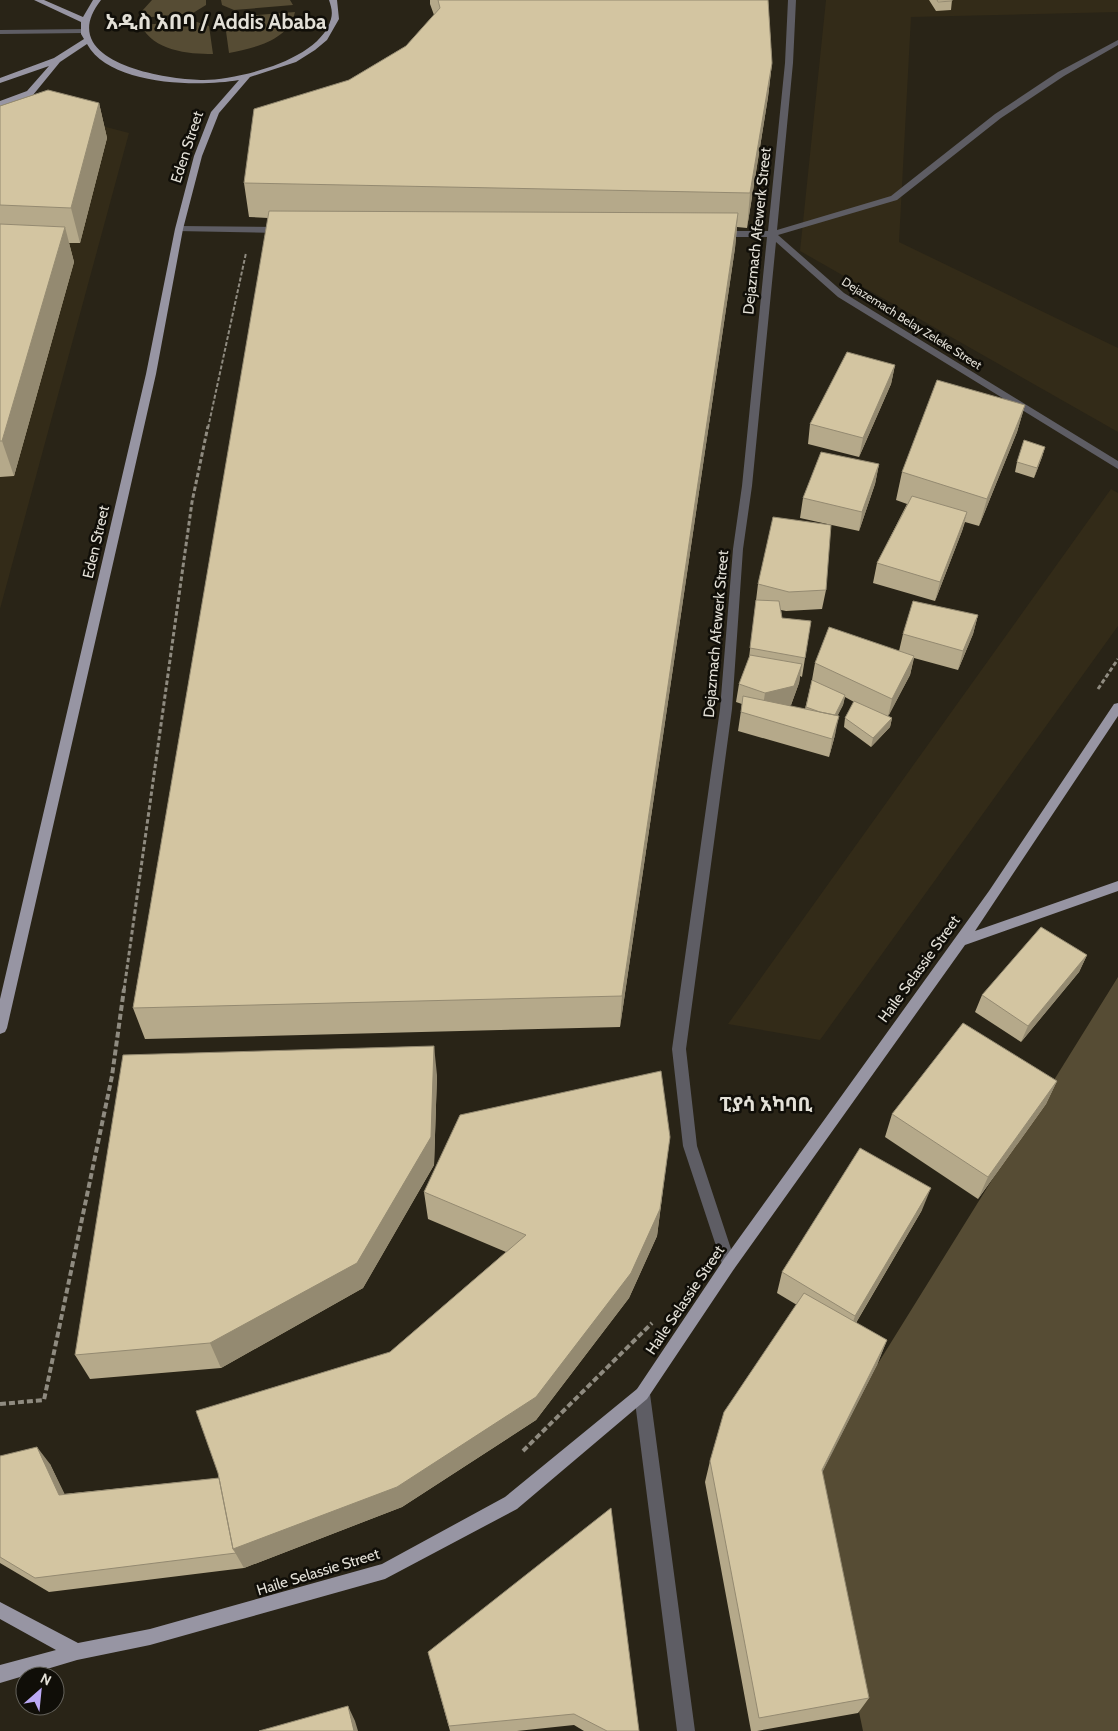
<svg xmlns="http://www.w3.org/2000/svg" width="1118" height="1731" viewBox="0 0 1118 1731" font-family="Cabin,'Noto Sans Ethiopic',sans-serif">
<rect width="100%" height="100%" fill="#292417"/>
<!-- built -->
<path fill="#332b18" d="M826,0H1118V12L911,17L899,242L1118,348V432L800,251Z
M56,114L129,133L0,609V134Z
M1111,489L1118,493V626L820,1040L728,1024Z"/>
<!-- green -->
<path fill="#564c34" d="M152,0H206V5L193,13L141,18L142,11Z
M221,0H290L293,5L234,10L222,5Z
M295,12C289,41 253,48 229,53L225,24L234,17Z
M194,21L209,26L213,54C188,54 153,51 141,25Z
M1118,977V1731H863L813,1491L877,1365Z"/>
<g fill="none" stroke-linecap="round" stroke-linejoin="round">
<!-- path-far2 -->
<path stroke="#8f8b80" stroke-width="2" stroke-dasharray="4 2" stroke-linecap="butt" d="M208,428L246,253"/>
<!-- path-far1 -->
<path stroke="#8f8b80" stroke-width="3" stroke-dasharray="4.5 2.5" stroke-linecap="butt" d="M1098,689L1118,659
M124,990L192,502L208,426"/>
<!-- path -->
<path stroke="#8f8b80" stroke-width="4" stroke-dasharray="6 3" stroke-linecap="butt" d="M0,1404L44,1400L112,1076L124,989
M523,1451L652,1323"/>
<!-- minor -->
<path fill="#5e5d64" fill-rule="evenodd" d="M788,0H796L793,63L777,230L891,196L995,114L1058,72L1118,40V45L1064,76L1001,118L897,200L778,235L844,293L1118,461V469L838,297L776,242L752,486L743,549L732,709L686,1049L697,1146L736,1264L734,1269L729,1271L724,1269L722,1264L683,1146L672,1049L720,709L733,549L742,486L767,237H719L715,234L719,231H768L785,63Z
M87,29V33H84L0,34V30Z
M179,226L282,227L286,230L282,233L176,231V227Z
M642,1386L647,1389L650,1394L695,1731H677L634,1394L637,1389Z"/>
<!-- major -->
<path fill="#9795a3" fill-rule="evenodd" d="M34,0H44L83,17L93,0H101C53,61 163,80 204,80C240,79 320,60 331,19C333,12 331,6 329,0H337L339,19L327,40L315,50L296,62L250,77L219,113L202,156L183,229L156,374L122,524L7,1028L5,1032L0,1034V999L146,374L175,229L194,156L211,112L239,80C199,87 110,86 87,44L60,62L33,95L0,106V101L27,91L49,66L0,83V78L54,58L84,39L81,34V22Z
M1118,703V716L975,931L1118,881V891L965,945L734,1269L647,1399L517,1509L385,1579L150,1645L77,1660L0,1683V1665L56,1650L0,1619V1602L78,1643L150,1629L382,1564L505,1497L637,1389L724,1259L989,891L1114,704Z"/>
</g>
<!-- wall -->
<path fill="#b5a98a" d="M430,0H768L772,63L768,97L747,228L737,227L735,248L620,1027L145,1039L133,1008L268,218L249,217L244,183L349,80L406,46L434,15L430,4Z
M929,0H952L951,10L936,11Z
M99,103L107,138L80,243H69L74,262L14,476L0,477V106Z
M895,365L891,384L859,457L808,444L810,424Z
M1025,405L1017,432L979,526L965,522L962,531L935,601L873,583L877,563L907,504L896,500L902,472Z
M1045,447L1042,457L1034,478L1015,472L1017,462Z
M879,464L875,484L859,531L800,518L803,498Z
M758,584L826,590L822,609L786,611L781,610L782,618L811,621L802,677L800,676L799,683L791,705L788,706L805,709L812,680L815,663L899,651L903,634L978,615L973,634L958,670L914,658L910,675L888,716L892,718L890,727L871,747L844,727L845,718L854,702L845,697L843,705L837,716L835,735L829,757L738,731L742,704L736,702L739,684L749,658Z
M1087,955L1079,972L1021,1042L975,1012L982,995Z
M437,1075L434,1165L363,1288L221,1368L90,1379L75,1355Z
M1057,1081L1046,1104L978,1199L885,1137L892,1114Z
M666,1165L657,1236L629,1298L536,1420L402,1507L244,1568L49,1592L0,1563V1456L50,1464L64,1494L219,1478L390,1352L506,1252L428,1219L424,1192Z
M922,1210L856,1323L887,1340L877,1365L822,1472L869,1698L858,1713L757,1731H751L705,1482L710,1461L797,1305L777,1293L782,1272Z
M428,1652L639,1731H584L574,1725L517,1731H450Z"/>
<!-- shaded-wall -->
<path fill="#948a71" d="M772,63L768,97L747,228L750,193Z
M99,103L107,138L80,243L71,208Z
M738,213L735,248L620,1027L622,996Z
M65,227L74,262L14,476L2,441Z
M895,365L891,384L859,457L863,438Z
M1025,405L1017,432L979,526L987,499Z
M1045,447L1042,457L1034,478L1037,468Z
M879,464L875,484L859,531L862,512Z
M967,512L962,531L935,601L940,582Z
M978,615L973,634L958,670L963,651Z
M914,656L910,675L888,717L892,699Z
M802,664L799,683L791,705L762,712L765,693Z
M845,695L843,705L832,727L834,717Z
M839,716L835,735L829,757L832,739Z
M892,718L890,727L871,747L873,738Z
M1087,955L1079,972L1021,1042L1028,1026Z
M434,1046L437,1075L434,1165L363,1288L221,1368L210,1343Z
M1057,1081L1046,1104L978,1199L988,1177Z
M670,1137L657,1236L629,1298L536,1420L402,1507L244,1568L233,1549Z
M931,1188L922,1210L848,1336L855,1316Z
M887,1340L877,1365L813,1491L822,1470Z
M37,1447L50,1464L73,1511L59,1495Z
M348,1706L355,1721L358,1731H354Z"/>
<!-- building -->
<path fill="#d3c5a1" stroke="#948a71" d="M438,0H768L772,63L750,193L244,183L254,109L349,80L406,46L440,8Z
M937,0H952V1L938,2Z
M48,90L99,103L71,208L0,205V106Z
M269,211L738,213L622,996L133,1008Z
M0,224L65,227L2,441H0Z
M847,352L895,365L863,438L810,424Z
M937,380L1025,405L987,499L902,472Z
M1024,440L1045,447L1037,468L1017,462Z
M821,452L879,464L862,512L803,498Z
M912,496L967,512L940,582L877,563Z
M773,517L831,525L826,590L789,592L758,584Z
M756,600L779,601L782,618L811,621L805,658L750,648Z
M913,601L978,615L963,651L903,634Z
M829,627L914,656L892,699L815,663Z
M750,655L802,664L794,686L765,693L739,684Z
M812,680L845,695L835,715L820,712L806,707Z
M743,696L839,716L832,739L741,712Z
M854,701L892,718L873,738L845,718Z
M1041,927L1087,955L1028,1026L982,995Z
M963,1023L1057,1081L988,1177L892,1114Z
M434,1046L431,1137L357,1263L210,1343L75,1355L123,1055Z
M661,1071L670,1137L660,1209L631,1273L536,1397L397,1487L233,1549L218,1473L196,1411L390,1352L526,1235L424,1192L460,1115Z
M860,1148L931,1188L855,1316L782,1272Z
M804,1293L887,1340L822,1470L869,1698L759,1718L710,1461L724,1412Z
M37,1447L59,1495L219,1478L233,1549L236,1553L35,1578L0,1557V1456Z
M611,1508L639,1731H607L574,1714L449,1726L428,1652Z
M348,1706L354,1731H259Z"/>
<g text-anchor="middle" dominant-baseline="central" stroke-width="5" stroke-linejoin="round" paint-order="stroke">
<!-- far-street labels -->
<g font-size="12" fill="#e3e0d7" stroke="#100e08">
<text transform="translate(912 323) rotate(32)">Dejazemach Belay Zeleke Street</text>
</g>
<!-- street labels -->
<g font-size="15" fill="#e3e0d7" stroke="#100e08">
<text transform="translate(187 147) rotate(-72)">Eden Street</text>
<text transform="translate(757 231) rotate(-84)">Dejazmach Afewerk Street</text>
<text transform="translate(96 542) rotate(-77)">Eden Street</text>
<text transform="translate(716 634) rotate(-85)">Dejazmach Afewerk Street</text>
<text transform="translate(919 969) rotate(-54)">Haile Selassie Street</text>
<text transform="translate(685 1300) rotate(-56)">Haile Selassie Street</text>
<text transform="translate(318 1572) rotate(-17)">Haile Selassie Street</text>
</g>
<!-- district labels -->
<g font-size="20" font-weight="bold" fill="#e3e0d7" stroke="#100e08">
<text x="766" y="1104">ፒያሳ አካባቢ</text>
</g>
<!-- far-town labels -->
<g font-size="21" font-weight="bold" fill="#e3e0d7" stroke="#100e08">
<text x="216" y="21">አዲስ አበባ / Addis Ababa</text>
</g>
</g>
<!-- north arrow -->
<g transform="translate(40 1691) rotate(27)"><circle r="24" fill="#100e08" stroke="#64625b"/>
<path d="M0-4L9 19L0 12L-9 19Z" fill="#bcaaf6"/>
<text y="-8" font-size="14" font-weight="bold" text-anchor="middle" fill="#e3e0d7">N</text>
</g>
</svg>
